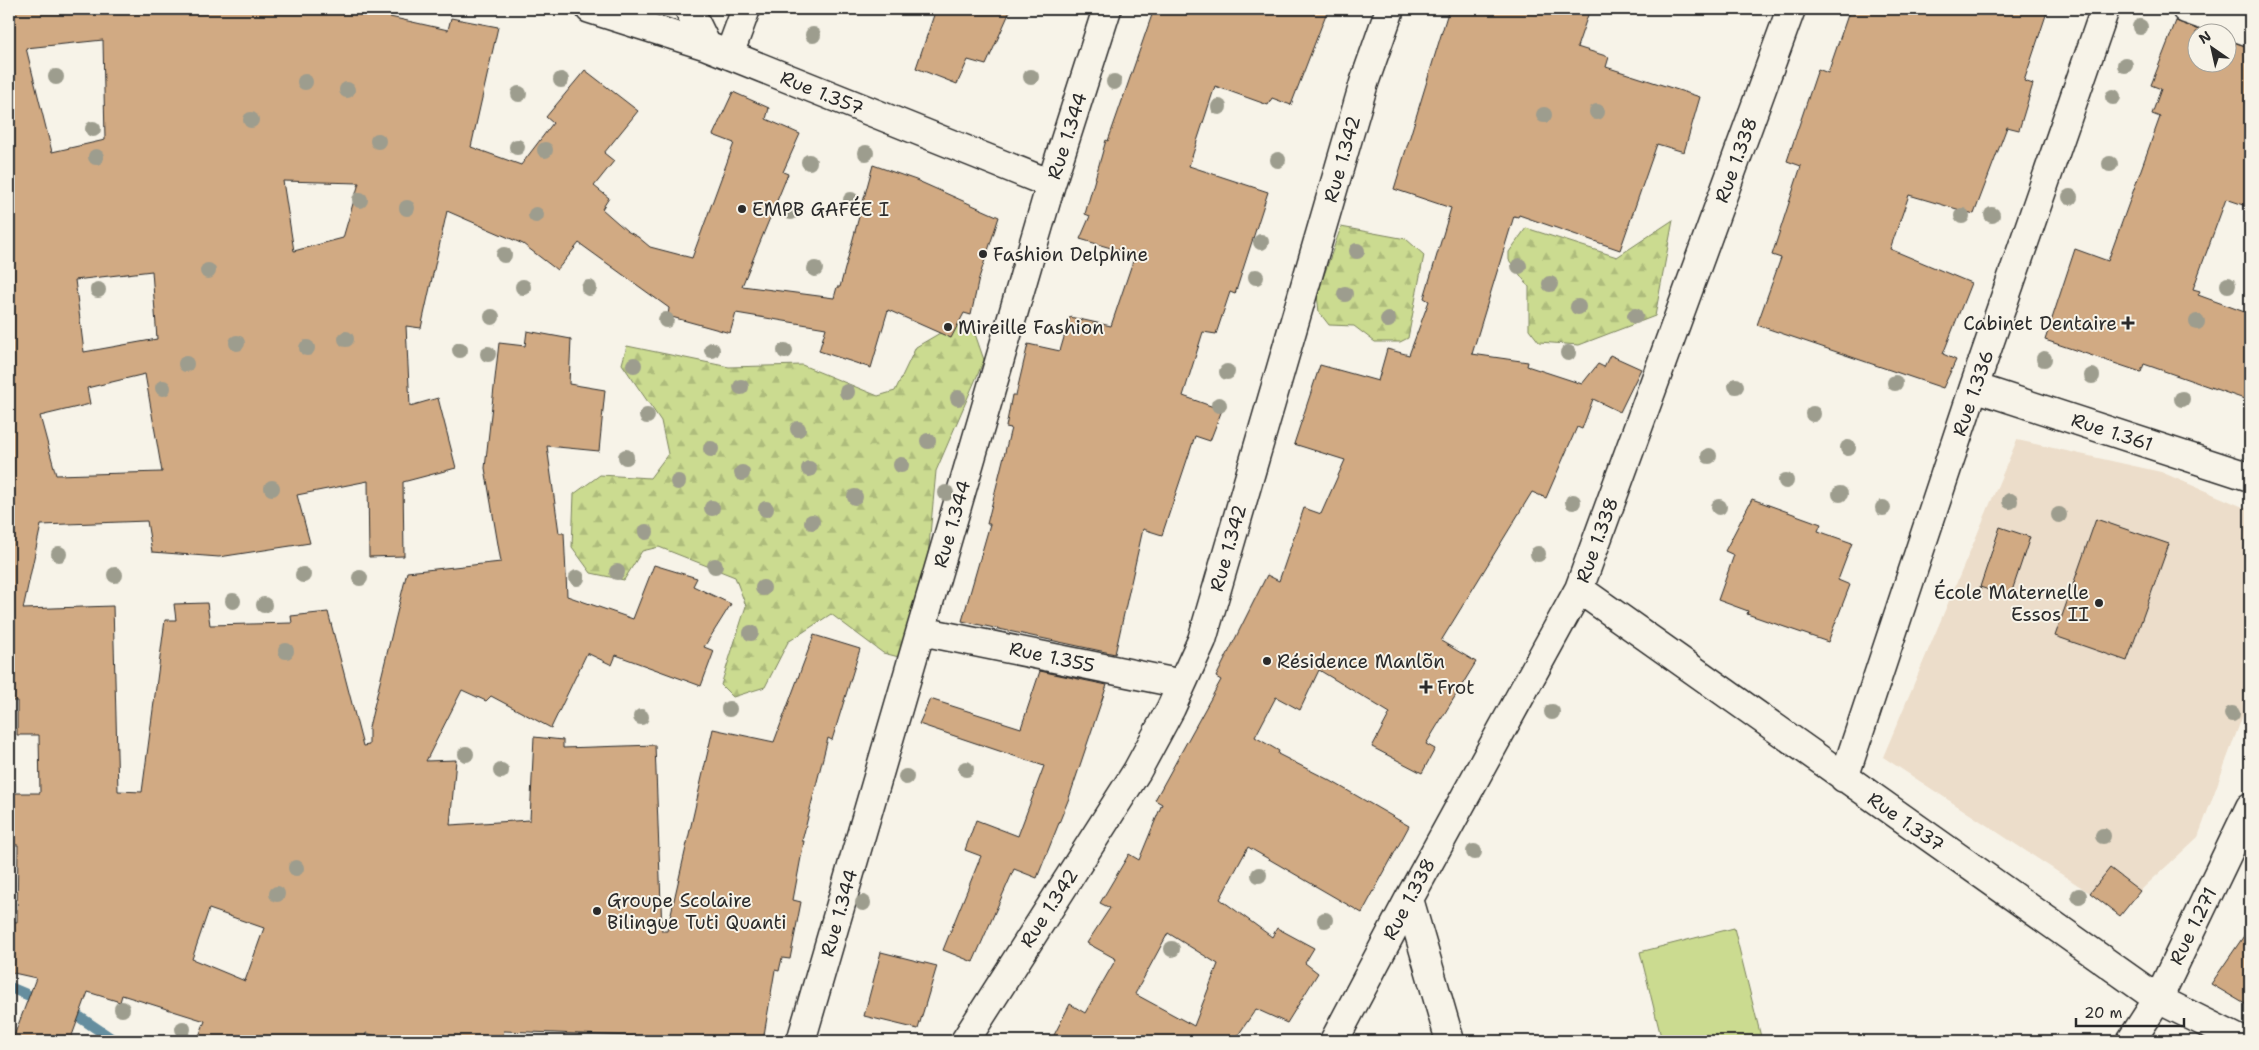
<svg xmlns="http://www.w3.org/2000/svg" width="2259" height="1050" viewBox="0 0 2259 1050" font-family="'Shantell Sans',sans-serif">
<defs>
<pattern id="forest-firs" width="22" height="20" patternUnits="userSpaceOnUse" patternTransform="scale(1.25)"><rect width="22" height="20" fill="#cbdb90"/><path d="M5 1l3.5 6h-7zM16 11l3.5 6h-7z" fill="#aebc7c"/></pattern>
</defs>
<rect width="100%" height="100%" fill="#f7f3e8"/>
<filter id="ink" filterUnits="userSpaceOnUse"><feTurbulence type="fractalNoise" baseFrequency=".02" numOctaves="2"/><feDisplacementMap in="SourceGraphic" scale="10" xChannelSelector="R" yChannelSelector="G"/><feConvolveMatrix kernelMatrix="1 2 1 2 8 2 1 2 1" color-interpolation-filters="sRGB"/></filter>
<g filter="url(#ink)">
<!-- built -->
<path fill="#ecddca" d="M2017,440L2161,472L2250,510V696L2198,837L2140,891L2120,916L2090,893L1883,757Z"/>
<!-- forest -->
<path fill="url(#forest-firs)" stroke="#7b835e" d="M1673,220L1655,316L1579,345L1539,342L1529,329V287L1509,260V252L1526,228L1617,257Z
M1341,227L1406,239L1424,255L1408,338L1400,342H1375L1354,326L1329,325L1319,312L1317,295Z
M959,322L973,328L984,360L936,471L921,631L899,657L883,653L831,614L788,642L765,687L733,697L721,685L746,606L735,577L659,547L642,551L624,580L591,573L572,547L574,494L600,475L650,478L668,454L661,421L622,364L627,346L729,367L802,365L878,396L895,391L916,347Z"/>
<!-- park -->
<path fill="#cbdb90" stroke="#7b835e" d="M1734,928L1762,1041H1662L1640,952Z"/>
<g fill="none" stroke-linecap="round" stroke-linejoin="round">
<!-- stream -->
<path stroke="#658e9f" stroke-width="11" d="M9,987L42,1001
M66,1011L81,1018L115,1041"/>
</g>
<!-- building -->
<path fill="#d1aa83" stroke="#2b2b2b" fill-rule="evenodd" d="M9,9H369L391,14L390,17L448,30L451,18L498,27L471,147L521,165L553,123L546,117L585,70L638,111L604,153L614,161L594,186L609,198L602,209L627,231L638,237L650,247L692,258L734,143L713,135L733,92L769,108L766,119L800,134L783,172L788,174L742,286L834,298L837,287H840L873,165L916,180L999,217L979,278L971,315L964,313L951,338L888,310L871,368L819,351L826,328L736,313L730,333L668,316L669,308L579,243L557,270L523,244L447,211L421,328L406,326L410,406L438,398L456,468L403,482L404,556L369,557L368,481L297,495L310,543L219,557L152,552L147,521L41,525L23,609L113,606L118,791L142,792L165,620H176L174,604L207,603L210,625L292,623L291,616L328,612L363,746L369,745V727L407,572L501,562L485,468L499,343L525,346L527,331L571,339L569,384L605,390L599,451L547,446L559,533H564L567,596L633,619L654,565L697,578L693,586L731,604L704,647L714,651L701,686L616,655L612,665L587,653L551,728L491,696L486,701L462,690L426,761L456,760L450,825L530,820L534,737L563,740V748L655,745L662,931H667L713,729L774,742L814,635L860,649L832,740L828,738L802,841H804L793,900L801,902L790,959L782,958L779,971L775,970L763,1041H631L632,1036L504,1031L501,1041H393L366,1033L364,1041H197L205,1021L122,995L120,1002L88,992L70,1041H12L36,978L9,972V921L17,922L18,845H9V793H40L39,735H17V701H9ZM103,40L105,140L52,152L26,48ZM283,181L359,183L343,238L294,251ZM152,271L157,339L84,352L75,280ZM145,374L162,472L56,475L40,416L90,404L87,388ZM209,909L264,928L245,981L192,959Z
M936,9H1011L986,65L968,60L957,84L916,68Z
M1154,9H1328L1291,105L1272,98L1268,105L1215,86L1189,166L1268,192L1235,294L1230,292L1216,334L1203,332L1183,396L1222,410L1210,441L1195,436L1162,535L1143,529L1115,654L962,621L990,524H987L1011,428L1006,427L1012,395H1016L1028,344L1060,351L1070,317L1111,326L1135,255L1080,239L1090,216L1085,214L1106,140L1108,141Z
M1449,9H1590L1577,47L1609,57L1606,67L1700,97L1684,152L1657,144L1620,250L1519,215L1518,217L1514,216L1472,354L1528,362L1527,366L1582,384L1598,364L1604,367L1610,355L1641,369L1620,412L1593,399L1582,429L1577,427L1546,498L1532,492L1441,641L1476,662L1426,744L1435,749L1422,773L1372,747L1390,713L1319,670L1300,710L1276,697L1255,737L1279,751L1278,754L1331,781L1409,826L1362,913L1248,847L1220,899L1272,937L1277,928L1314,948L1305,963L1318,973L1287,1023L1256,1009L1234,1041H1051L1070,1004L1085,1013L1116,959L1087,943L1110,908L1100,903L1129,854L1139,860L1162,804L1155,800L1221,680L1216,677L1267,575L1279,581L1304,508L1321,514L1345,460L1294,444L1320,365L1378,381L1387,349L1409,355L1429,301L1424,298L1451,208L1394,189ZM1168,933L1218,964L1194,1026L1135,994Z
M1850,9H2048L2024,81L2033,84L2019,130L2007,127L1974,214L1909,195L1890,249L1971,283L1943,354L1956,360L1943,388L1757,325L1781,258L1772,255L1801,166L1787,161L1818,69L1828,73Z
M2176,21L2205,32H2196V62H2226V40L2250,47V207L2226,199L2193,289L2200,291L2198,295L2250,314V401L2144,364L2141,372L2045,340L2075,249L2108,261L2160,117L2152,114L2161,89L2151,85Z
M1752,499L1821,524L1818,531L1852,543L1838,580L1850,585L1828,642L1747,614L1748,611L1718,600L1734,555L1725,551Z
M2096,519L2169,544L2127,661L2055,636Z
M2000,527L2030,537L2010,597L1980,587Z
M1040,671L1107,685L1069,798L1037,878L1014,869L973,962L943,950L981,856L965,850L976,820L1018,836L1044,766L919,724L930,699L1021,728Z
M2110,868L2140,891L2120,916L2090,893Z
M2250,927V1007L2211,984Z
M881,952L937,966L918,1029L864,1016Z"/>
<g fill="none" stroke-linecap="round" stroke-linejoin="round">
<!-- minor casing -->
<g stroke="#2b2b2b" stroke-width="31">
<path id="minor" d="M590,9L707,46L1051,184
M689,9L707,46
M2186,9L2250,32
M729,55L746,9
M1974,387L2250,477
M1579,589L2158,999L2242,1041
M921,631L1182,684
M1844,778L1974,387L2105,9
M1409,899L1450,1041
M801,1041L1051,184L1107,9
M965,1041L1137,771L1171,708L1202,640L1364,83L1390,9
M1334,1041L1409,899L1579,589L1791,9"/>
</g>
<!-- tertiary casing -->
<g stroke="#2b2b2b" stroke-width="31">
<path id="tertiary" d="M2131,1041L2158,999L2250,807"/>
</g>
<!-- minor -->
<use href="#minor" stroke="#f7f3e8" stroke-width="28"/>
<!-- tertiary -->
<use href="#tertiary" stroke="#f7f3e8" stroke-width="28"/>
</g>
<!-- trees -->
<g fill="#9d9d8e">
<circle cx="2140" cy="27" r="8"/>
<circle cx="813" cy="35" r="8"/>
<circle cx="2125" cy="65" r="8"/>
<circle cx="56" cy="77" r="8"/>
<circle cx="1031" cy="77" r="8"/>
<circle cx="561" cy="80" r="8"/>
<circle cx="305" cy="82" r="8"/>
<circle cx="1114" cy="82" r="8"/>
<circle cx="347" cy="90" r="8"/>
<circle cx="519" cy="94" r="8"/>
<circle cx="2113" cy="97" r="8"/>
<circle cx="1219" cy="107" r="8"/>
<circle cx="1597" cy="112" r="8"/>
<circle cx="1544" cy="115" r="8"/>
<circle cx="251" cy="120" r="8"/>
<circle cx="93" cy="129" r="8"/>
<circle cx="378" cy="141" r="8"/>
<circle cx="517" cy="147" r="8"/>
<circle cx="545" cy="150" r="8"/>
<circle cx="866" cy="153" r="8"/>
<circle cx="96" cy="157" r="8"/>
<circle cx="1278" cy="160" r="8"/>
<circle cx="809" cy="162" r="8"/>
<circle cx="2110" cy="164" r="8"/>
<circle cx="2070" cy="197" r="8"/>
<circle cx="360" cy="200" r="8"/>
<circle cx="851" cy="200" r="8"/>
<circle cx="407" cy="208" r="8"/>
<circle cx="791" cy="212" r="8"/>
<circle cx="536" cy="215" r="8"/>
<circle cx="1992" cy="215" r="8"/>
<circle cx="1962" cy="216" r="8"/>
<circle cx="1261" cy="242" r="8"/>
<circle cx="1357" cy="251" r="8"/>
<circle cx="504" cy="255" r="8"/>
<circle cx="1519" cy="266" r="8"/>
<circle cx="815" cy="269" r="8"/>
<circle cx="208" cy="271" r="8"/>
<circle cx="1256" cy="277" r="8"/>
<circle cx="1550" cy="284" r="8"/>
<circle cx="2228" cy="285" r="8"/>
<circle cx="523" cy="287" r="8"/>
<circle cx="589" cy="288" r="8"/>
<circle cx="98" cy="290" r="8"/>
<circle cx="1345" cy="294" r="8"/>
<circle cx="1578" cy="307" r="8"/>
<circle cx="1635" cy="316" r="8"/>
<circle cx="492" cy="317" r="8"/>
<circle cx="666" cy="320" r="8"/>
<circle cx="1388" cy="320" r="8"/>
<circle cx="2197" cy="322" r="8"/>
<circle cx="346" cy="339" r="8"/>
<circle cx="237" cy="343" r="8"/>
<circle cx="307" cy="348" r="8"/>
<circle cx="460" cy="350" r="8"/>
<circle cx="712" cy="350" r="8"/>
<circle cx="785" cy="351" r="8"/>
<circle cx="1568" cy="353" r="8"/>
<circle cx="488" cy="354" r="8"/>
<circle cx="2044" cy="359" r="8"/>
<circle cx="186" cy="364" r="8"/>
<circle cx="634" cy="365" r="8"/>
<circle cx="1227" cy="372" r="8"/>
<circle cx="2092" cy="376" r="8"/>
<circle cx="1895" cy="383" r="8"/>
<circle cx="1736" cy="386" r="8"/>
<circle cx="741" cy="387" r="8"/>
<circle cx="163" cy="388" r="8"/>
<circle cx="847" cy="392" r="8"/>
<circle cx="958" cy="398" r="8"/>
<circle cx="2182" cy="399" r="8"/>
<circle cx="1219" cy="405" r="8"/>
<circle cx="1813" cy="414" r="8"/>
<circle cx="647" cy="416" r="8"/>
<circle cx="798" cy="429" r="8"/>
<circle cx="928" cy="441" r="8"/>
<circle cx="1848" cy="448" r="8"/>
<circle cx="711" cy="449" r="8"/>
<circle cx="1709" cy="456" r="8"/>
<circle cx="626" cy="457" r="8"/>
<circle cx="901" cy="465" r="8"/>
<circle cx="809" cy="469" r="8"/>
<circle cx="742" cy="473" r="8"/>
<circle cx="1786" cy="481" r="8"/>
<circle cx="678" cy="482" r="8"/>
<circle cx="272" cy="488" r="8"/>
<circle cx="946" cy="493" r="8"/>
<circle cx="1840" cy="494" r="8"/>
<circle cx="855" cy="497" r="8"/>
<circle cx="2010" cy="501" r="8"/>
<circle cx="1573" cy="502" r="8"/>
<circle cx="1719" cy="507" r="8"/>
<circle cx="712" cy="508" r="8"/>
<circle cx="1883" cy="508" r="8"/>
<circle cx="766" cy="509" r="8"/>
<circle cx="2059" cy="515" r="8"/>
<circle cx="812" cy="522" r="8"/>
<circle cx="646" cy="532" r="8"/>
<circle cx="59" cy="554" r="8"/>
<circle cx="1538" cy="554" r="8"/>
<circle cx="715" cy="566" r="8"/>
<circle cx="617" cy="572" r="8"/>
<circle cx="115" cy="575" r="8"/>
<circle cx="303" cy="575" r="8"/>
<circle cx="360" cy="578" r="8"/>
<circle cx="577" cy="578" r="8"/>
<circle cx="763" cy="588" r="8"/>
<circle cx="233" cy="601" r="8"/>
<circle cx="264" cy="605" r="8"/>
<circle cx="751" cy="633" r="8"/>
<circle cx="286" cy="651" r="8"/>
<circle cx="729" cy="709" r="8"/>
<circle cx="1552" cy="712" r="8"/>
<circle cx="2232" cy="714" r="8"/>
<circle cx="641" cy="717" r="8"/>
<circle cx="466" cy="754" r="8"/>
<circle cx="966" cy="769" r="8"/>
<circle cx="501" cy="771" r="8"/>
<circle cx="906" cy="777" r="8"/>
<circle cx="2103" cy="836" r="8"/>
<circle cx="1474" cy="852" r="8"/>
<circle cx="296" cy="868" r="8"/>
<circle cx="1259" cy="875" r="8"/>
<circle cx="277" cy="894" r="8"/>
<circle cx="2079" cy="896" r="8"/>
<circle cx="863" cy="903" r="8"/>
<circle cx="1325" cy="920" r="8"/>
<circle cx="1172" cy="949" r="8"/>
<circle cx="122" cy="1009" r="8"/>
<circle cx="183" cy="1029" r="8"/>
</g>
</g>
<!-- markers -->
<g fill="#2b2b2b" stroke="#f7f3e8" stroke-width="2">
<circle cx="742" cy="209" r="5"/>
<circle cx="983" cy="254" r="5"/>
<path d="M2125.5 315.5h5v5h5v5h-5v5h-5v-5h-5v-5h5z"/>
<circle cx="948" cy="327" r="5"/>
<circle cx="2099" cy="603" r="5"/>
<circle cx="1267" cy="661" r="5"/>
<path d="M1423.5 679.5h5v5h5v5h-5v5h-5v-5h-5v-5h5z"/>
<circle cx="597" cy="911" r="5"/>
</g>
<g text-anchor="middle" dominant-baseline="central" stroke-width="4" stroke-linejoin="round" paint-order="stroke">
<!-- street labels -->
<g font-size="19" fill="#2b2b2b" stroke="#f7f3e8">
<text transform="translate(822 93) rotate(22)">Rue 1.357</text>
<text transform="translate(1067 136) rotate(-72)">Rue 1.344</text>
<text transform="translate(1342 159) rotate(-74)">Rue 1.342</text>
<text transform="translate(1736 160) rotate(-70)">Rue 1.338</text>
<text transform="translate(1973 393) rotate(-71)">Rue 1.336</text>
<text transform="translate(2112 432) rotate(18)">Rue 1.361</text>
<text transform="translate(952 524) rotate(-74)">Rue 1.344</text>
<text transform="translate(1597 540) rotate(-70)">Rue 1.338</text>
<text transform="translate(1228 548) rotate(-74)">Rue 1.342</text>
<text transform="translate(1052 657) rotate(12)">Rue 1.355</text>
<text transform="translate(1906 822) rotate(35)">Rue 1.337</text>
<text transform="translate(1409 899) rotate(-62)">Rue 1.338</text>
<text transform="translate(1049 908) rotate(-57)">Rue 1.342</text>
<text transform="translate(839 913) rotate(-74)">Rue 1.344</text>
<text transform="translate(2193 926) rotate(-64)">Rue 1.271</text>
</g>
<!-- poi labels -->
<g font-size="19" fill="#2b2b2b" stroke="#f7f3e8" text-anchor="start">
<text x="752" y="209">EMPB GAFÉE I</text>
<text x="993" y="254">Fashion Delphine</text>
<text x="2117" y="323" text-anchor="end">Cabinet Dentaire</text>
<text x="958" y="327">Mireille Fashion</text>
<text x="2089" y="592" text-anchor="end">École Maternelle<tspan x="2089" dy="22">Essos II</tspan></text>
<text x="1277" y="661">Résidence Manlõn</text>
<text x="1437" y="687">Frot</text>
<text x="607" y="900">Groupe Scolaire<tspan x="607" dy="22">Bilingue Tuti Quanti</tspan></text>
</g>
</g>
<!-- margin -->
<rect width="2259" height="1050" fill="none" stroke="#f7f3e8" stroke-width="30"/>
<rect x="15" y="15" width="2229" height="1020" fill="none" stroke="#2b2b2b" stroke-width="2" filter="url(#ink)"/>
<!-- north arrow -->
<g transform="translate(2212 48) rotate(326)"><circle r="24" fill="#f7f3e8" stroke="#a5a39c"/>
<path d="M0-4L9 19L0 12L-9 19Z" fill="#2b2b2b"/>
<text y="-8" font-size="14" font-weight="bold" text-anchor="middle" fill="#2b2b2b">N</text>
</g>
<!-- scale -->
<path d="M2076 1018v8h108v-8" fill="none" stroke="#2b2b2b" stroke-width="2.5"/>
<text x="2084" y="1018" font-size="15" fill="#2b2b2b" stroke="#f7f3e8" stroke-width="4" paint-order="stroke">20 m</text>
</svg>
